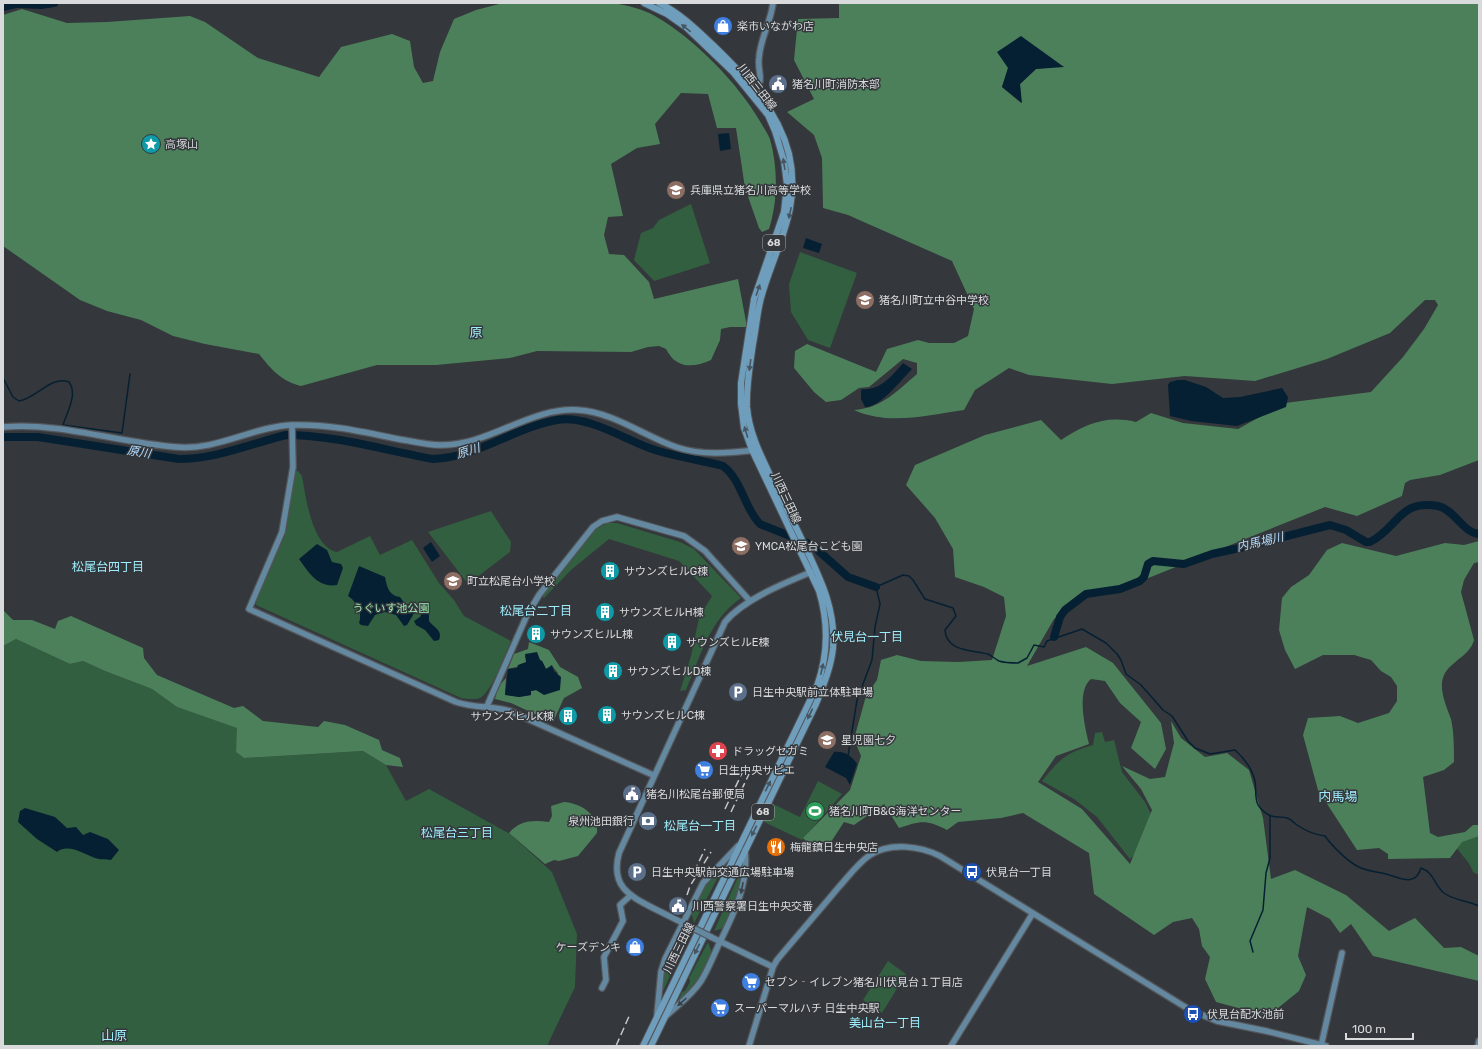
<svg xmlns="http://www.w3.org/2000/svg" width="1482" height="1049" viewBox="0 0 1482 1049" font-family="Rubik,'Noto Sans JP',sans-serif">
<rect width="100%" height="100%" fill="#34373b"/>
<!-- green -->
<path fill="#325f40" d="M691,204L710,263L654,281L634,260L641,233L653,228L659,220Z
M800,252L857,273L830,348L808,340L791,312L789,284Z
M298,471L302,476C306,498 312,547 337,552L370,536L380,555L412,540L439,583L454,600L464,616L511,641C505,654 492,692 480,698C474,700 467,699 461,698L256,605L257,597L285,535L294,472Z
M491,511L511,542L510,552L468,584L428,532Z
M607,523H617L680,542L694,549L741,598C710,619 700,657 686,690L680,691L691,656L699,618L712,596L679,561L609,539L571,570L544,598L542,597L595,530Z
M16,639L70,664L83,661L105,671L152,689L177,707L238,728L236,752L244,758L363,751L386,765L406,801L429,789L510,834L552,872L577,934L575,987L547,1046H3V646Z
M1102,732L1105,742L1114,740L1122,772L1145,802L1160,832L1130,859L1097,817L1074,799L1042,781C1060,759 1065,753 1093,745L1095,733Z
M818,781L842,794L802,840L764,822L773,804L800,817Z
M1479,827V875L1473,872C1469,860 1460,855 1454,843Z
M727,860L694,923L691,912L704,885Z
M742,868L738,895L724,928L714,931Z
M689,933L660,998L665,966L678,937Z
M708,942L712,953L701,976L676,1005L682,992L685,991L690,982L689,978Z
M888,961L906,974L882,1013L863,1000Z"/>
<!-- forest -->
<path fill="#4c805b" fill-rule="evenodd" d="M503,3H615C628,6 643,9 655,16C695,39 738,83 761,123C764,128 768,134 770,139C778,168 778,201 769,229L762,232L759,228L745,188L736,128H717L708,94L681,93L655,124L660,144L637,148L611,164L623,216L608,217L604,235L609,254L624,255L649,282L654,299L738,279L747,327H730L721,329L720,340L711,360C693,368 676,369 666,349L659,346L648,347L631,352L537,351L510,358L436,365H377L301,386C281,381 271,369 259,354L205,344L173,336L141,320L107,311L80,300L3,246V15L22,9L67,23L107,22L190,16L205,22L258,58L319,77L341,47L392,34L410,41L414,67L423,83L433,81L440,52L454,19L476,10Z
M839,3H1479V460L1440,475L1410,480L1405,483L1402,496L1357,516L1325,507L1126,587L1099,591L1086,596L1054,619L1027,666L1086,647L1113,663L1161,723L1166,749L1155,769L1131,748L1141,722L1120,703L1105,681L1091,679C1076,691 1085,728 1089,744L1056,756L1038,782L1082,809L1130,864L1152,810L1141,789L1122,766L1150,779L1165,777L1174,743L1171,721L1181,738L1205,757L1227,753L1249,770L1263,818L1271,879L1295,870L1346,895L1389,931L1415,918L1444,948L1461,947L1479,956V981L1373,956L1351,924L1340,933L1330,919L1307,907L1298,956L1306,975L1299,991L1268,1016L1216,1002L1205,979L1210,957L1202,946L1199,929L1192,918L1173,922L1154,935L1094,894L1089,853L1023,813L1001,818L958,822L947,830C926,819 920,821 899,828L884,804L854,825L844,822L831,842L815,850L803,838L850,790L861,756L854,739L866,696L877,680L881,660L897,655L921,661L958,662L992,660L1006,616L1004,597L984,587L955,577L953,549L935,518L906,485L915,465L985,435L1041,420L1061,440C1086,424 1106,415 1136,422L1151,413L1183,423L1238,429L1285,403L1371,392L1403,357L1424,329L1438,305L1435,300H1425L1390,333L1327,359L1255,381L1185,376L1112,384L1029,375L1009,368L975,390L964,410C928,415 889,426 854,410C882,408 897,391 917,374V363L903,359L869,387L859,388L841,400L826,402L814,392L794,368L795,351L807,344L876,372L887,349L918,340L929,343H954L968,336L974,309L952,261L848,215L823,208L822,158L814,135L787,112L814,99L794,60L798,19L839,18ZM1063,66L1036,69L1020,84L1021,103L1002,87L1008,68Z
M1479,541V562L1474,563L1464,580L1461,592L1474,640C1469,659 1444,662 1442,683C1441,695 1447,708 1451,719C1454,733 1454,747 1454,762L1444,770L1423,777L1430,833L1438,837L1465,832L1473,825H1479V836L1462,842L1450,858L1388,859V854L1379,848L1357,850L1318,790L1303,735L1308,718L1340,716L1358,723L1389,713L1397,701V686L1391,677L1381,671L1371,660L1354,655H1323L1295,669L1285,650L1279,630L1282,598L1291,587L1309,575L1327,550L1342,543L1396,556L1445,543L1464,545Z
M3,610L13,620H32L55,629L58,621L71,616L143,648L144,658L157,675L234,708L243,706L263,721L318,727L324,721L345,725L379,740L382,750L400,758L403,767L386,765L363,751L244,758L236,752L237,728L177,707L152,689L105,671L83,661L70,664L16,639L3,646Z
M529,642L549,650L560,667L578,677L582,688L564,698L553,722L542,715L539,716L511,703L495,699L498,687L506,678L505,694L519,697L531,695V691L536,690L540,692L558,673L552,666L546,669L542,661L540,660L537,656H525L527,662C521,667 515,667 508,669L514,654L528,649Z
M564,802C580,803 599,814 597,833L578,856L559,861L554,860L545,864L509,833C520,820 533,820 549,822L552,816L551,806Z"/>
<!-- water -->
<path fill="#062033" d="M1021,36L1064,67L1036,69L1020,84L1022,103L1002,87L1008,68L997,52Z
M729,133L731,149L720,151L718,134Z
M806,238L822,244L819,253L803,248Z
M903,363L912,369C902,379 880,408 865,407L861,399V391L862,389C880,391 893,375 903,363Z
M1178,380H1185L1206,387L1223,398L1240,397L1282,388L1288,397L1286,407L1237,426L1191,421L1170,416L1168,385L1170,382Z
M431,542L440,556L432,562L423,548Z
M317,544L327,550L332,562L341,564L343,568L337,585C318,588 309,573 299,559Z
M359,566L385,577C387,587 389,596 400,597L405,604H415L416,610L407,625L404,626L396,615L385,612L375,615L368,626L361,625L359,623C363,613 356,601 348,596Z
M429,608V621C434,628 443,630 439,640L434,641L425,630L416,625L414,621L420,617L424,609Z
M537,652L540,660L542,661L546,669L552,665L554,671L561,677L560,690L544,695L536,690L531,691V695L519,697L505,695L508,669L517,668L518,665L526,662L525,654Z
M834,752C844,751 851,755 857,764L850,785L846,778L825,767Z
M25,808L55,817L67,828L76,827L83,835L90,832L108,839L119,850L111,860C106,859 100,860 95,858C84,854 68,843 57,852L37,839L18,822L20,811Z"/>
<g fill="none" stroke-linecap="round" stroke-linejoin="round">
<!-- stream -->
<path stroke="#062033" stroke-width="1.5" d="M3,378L13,397L19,401C36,399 51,375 69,382C78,394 67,412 63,425L122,433L130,374
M848,756L857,700L872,660L875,627L880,604L876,587L903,575L909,576L913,580L925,599L953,608L956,616L945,630C946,652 973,650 988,654C992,656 995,659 999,661C1005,663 1012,663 1018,663L1027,658L1034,645L1044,647L1047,641L1082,629L1106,643L1117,654L1121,660L1126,674L1141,685L1163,710L1172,716L1188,741L1195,748L1210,754L1235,750C1244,758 1252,769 1255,781C1257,795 1252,806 1269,815C1274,818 1281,816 1287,818C1291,819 1294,823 1297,825C1306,831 1315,835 1325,836C1332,846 1348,862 1359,867C1367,871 1377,872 1386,874C1399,877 1415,888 1421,868C1434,872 1435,887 1444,893C1453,900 1468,901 1479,906
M1253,952L1250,941L1263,910L1266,873L1270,858V816"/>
<!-- river -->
<path stroke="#062033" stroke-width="8" d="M19,4L41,5L54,3
M3,7L20,3
M3,437H38L179,459C216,459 250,444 286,435C335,435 384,450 433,459C479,457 513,428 557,420C589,415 625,440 655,450C677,457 701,460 723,466C742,480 744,508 760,524L812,545L848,577L876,587
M1054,637L1060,617L1065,610L1086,594L1120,589L1140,581L1144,577L1148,564L1153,561L1184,564L1212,554L1244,547L1330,525L1346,530L1366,542H1370C1398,528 1399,499 1438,506C1454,509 1463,533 1479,534"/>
<!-- secondary casing -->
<g stroke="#525458" stroke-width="8">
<path id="secondary" d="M753,93C766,79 757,73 759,58C760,39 771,22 773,3
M292,425L293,467L282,532L249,609L456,702C474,708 492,706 510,711L653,775
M3,427C61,422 119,443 176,447C218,451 253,426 294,425C329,424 363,432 398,439C412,441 426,445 440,445C489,446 529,407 578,410C613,412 644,436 676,447C702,456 730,453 757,450
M487,706L527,615L539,595L593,527L602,521L617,517L684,536L705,551L750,601
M691,927C679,921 667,915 655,909C630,896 610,887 619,853L725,622C744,599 787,582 814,571
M711,937L773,967
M602,988L606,980L604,957L623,921L620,905L630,896
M657,1015L661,972L665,959L703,883L738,846
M666,1016C678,1005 692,995 701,981C708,970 713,957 718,946C733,915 749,885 745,850
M749,1046L773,967L777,960C797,936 818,912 838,888C848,877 858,863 870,855C890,842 920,846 940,856L1190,1010L1217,1021L1266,1031L1326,1046
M951,1046L1033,913
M1321,1046L1342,953
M1478,1046L1479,1041"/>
</g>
<!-- primary casing -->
<g stroke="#525458" stroke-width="8">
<path id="primary" d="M643,1046L817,686C828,655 829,624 819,591L752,450L744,428L741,404V383L754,299L784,212L787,185L784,161L775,131L768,115L733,72L687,28L667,14L644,3
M651,1046L816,704C823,686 831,668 833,648C836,609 820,578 804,544C793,521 782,499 771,477C760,454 749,432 747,407C746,386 750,365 753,344C756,329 757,313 761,298C775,247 802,210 789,154C778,110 746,77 714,46C697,30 680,13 659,3"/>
</g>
<!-- secondary -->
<use href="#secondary" stroke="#63889f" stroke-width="5.5"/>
<!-- primary -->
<use href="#primary" stroke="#6e9ebc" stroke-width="6"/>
<!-- rail -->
<path stroke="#c5c7c9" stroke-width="1.5" stroke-dasharray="8 4" stroke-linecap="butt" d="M725,809L743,771
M731,812L749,774
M694,872L705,849
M687,895L690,886L711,852
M616,1046L630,1014"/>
<!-- secondary-bridge casing -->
<g stroke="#525458" stroke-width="8" stroke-linecap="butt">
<path id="secondary-bridge" d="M691,927L711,937"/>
</g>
<!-- secondary-bridge -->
<use href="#secondary-bridge" stroke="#63889f" stroke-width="5.5"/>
</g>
<!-- one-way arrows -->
<defs><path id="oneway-solid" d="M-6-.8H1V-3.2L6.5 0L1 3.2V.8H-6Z"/></defs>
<g fill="#455662">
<use href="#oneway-solid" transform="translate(686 28) rotate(-141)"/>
<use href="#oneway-solid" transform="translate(784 164) rotate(-99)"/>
<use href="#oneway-solid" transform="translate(790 213) rotate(102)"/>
<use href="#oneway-solid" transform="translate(758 290) rotate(-71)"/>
<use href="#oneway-solid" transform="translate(750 365) rotate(98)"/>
<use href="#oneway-solid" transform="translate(746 432) rotate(-107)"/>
<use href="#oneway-solid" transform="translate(822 669) rotate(-77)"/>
<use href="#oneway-solid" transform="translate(810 714) rotate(116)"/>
<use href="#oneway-solid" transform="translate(768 786) rotate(-64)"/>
<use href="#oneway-solid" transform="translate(754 831) rotate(116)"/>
<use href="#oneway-solid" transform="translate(697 949) rotate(116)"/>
</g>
<g fill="#3b434a">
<use href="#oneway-solid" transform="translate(742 888) rotate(101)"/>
<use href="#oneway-solid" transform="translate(682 1002) rotate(138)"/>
</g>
<!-- icons -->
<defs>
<g id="shop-disc" transform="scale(1)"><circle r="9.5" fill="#3f7fe0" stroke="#34373b"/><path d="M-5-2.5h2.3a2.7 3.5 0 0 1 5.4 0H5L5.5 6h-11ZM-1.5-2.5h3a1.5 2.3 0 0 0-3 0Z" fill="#fff"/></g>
<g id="civic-disc" transform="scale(1)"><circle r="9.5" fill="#5c6f8a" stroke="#34373b"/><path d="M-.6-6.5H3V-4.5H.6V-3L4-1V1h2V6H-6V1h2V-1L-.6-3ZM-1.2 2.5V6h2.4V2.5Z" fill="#fff"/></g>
<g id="sight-disc" transform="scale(1)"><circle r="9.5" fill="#0f9aa8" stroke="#34373b"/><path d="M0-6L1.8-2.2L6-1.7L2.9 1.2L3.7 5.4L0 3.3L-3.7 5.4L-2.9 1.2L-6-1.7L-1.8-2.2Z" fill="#fff"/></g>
<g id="university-disc" transform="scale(1)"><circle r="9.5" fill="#8d6e63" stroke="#34373b"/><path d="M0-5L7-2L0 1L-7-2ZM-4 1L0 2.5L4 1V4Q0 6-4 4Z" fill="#fff"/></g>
<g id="school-disc" transform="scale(1)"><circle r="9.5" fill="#8d6e63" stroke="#34373b"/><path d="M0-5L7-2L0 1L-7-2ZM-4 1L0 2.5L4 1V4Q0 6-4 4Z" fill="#fff"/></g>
<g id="building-disc" transform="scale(1)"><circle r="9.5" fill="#0f9aa8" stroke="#34373b"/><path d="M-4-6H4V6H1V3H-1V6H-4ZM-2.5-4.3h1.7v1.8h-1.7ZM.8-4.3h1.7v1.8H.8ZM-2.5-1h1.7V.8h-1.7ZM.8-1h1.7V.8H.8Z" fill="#fff"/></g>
<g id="parking-disc" transform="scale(1)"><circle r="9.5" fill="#5c6f8a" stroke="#34373b"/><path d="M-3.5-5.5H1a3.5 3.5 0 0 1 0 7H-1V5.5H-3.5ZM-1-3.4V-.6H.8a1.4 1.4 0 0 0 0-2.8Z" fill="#fff"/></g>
<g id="pharmacy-disc" transform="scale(1)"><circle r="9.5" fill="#e0444e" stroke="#34373b"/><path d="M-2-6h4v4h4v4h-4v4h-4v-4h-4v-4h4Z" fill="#fff"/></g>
<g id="supermarket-disc" transform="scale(1)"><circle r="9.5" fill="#3f7fe0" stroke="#34373b"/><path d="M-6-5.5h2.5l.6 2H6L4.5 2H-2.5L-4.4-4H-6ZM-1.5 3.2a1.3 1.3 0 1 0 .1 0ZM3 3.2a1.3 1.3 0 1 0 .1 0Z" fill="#fff"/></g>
<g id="stadium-disc" transform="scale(1)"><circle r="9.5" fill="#2e9e5b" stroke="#34373b"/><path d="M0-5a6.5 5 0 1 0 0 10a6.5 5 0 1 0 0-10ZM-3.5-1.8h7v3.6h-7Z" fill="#fff"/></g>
<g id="bank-disc" transform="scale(1)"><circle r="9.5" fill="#5c6f8a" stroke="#34373b"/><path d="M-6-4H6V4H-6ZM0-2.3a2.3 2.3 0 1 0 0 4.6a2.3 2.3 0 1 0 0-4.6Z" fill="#fff"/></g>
<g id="restaurant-disc" transform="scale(1)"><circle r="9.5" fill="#e8710a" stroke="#34373b"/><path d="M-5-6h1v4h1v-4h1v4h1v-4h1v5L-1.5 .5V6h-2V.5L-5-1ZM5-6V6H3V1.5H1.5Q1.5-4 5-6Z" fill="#fff"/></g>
<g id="bus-disc" transform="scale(1)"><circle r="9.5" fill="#1a4fb4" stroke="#34373b"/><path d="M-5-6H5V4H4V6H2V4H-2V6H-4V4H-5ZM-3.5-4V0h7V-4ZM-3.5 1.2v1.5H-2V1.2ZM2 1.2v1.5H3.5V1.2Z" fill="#fff"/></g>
</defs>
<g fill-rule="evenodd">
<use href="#shop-disc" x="723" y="26"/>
<use href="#civic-disc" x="778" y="84"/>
<use href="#sight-disc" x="151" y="144"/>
<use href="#university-disc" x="676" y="190"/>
<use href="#school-disc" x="865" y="300"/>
<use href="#school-disc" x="741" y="546"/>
<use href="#building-disc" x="610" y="571"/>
<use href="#school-disc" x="453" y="581"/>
<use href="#building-disc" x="605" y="612"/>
<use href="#building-disc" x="536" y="634"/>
<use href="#building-disc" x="672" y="642"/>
<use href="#building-disc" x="613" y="671"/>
<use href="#parking-disc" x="738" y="692"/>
<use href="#building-disc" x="607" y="715"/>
<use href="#building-disc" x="568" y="716"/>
<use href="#school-disc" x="827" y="740"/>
<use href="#pharmacy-disc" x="718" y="751"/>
<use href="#supermarket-disc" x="704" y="770"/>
<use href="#civic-disc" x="632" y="794"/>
<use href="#stadium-disc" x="815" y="811"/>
<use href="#bank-disc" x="648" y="821"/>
<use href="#restaurant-disc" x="776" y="847"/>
<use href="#parking-disc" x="637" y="872"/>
<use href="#bus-disc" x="972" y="872"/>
<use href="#civic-disc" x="678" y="906"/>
<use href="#shop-disc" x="635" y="947"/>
<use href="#supermarket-disc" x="751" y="982"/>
<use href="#supermarket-disc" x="720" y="1008"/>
<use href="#bus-disc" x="1193" y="1014"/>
</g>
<g text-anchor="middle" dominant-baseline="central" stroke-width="3" stroke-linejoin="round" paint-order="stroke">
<!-- shield labels -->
<g fill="#34373b" stroke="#a7a9ac" stroke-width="1">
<rect x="763" y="235" width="22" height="16" rx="3"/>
<rect x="752" y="804" width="22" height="16" rx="3"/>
</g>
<g font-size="10" font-weight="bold" fill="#d8dadc">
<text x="774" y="243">68</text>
<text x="763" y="812">68</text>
</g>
<!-- poi labels -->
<g font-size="11" fill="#d8dadc" stroke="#34373b" text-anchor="start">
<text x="737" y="26">楽市いながわ店</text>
<text x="792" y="84">猪名川町消防本部</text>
<text x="165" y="144">高塚山</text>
<text x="690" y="190">兵庫県立猪名川高等学校</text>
<text x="879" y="300">猪名川町立中谷中学校</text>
<text x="755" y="546">YMCA松尾台こども園</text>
<text x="624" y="571">サウンズヒルG棟</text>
<text x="467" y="581">町立松尾台小学校</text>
<text x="619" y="612">サウンズヒルH棟</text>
<text x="550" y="634">サウンズヒルL棟</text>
<text x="686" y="642">サウンズヒルE棟</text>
<text x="627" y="671">サウンズヒルD棟</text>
<text x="752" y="692">日生中央駅前立体駐車場</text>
<text x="621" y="715">サウンズヒルC棟</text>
<text x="554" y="716" text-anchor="end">サウンズヒルK棟</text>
<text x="841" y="740">星児園七夕</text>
<text x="732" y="751">ドラッグセガミ</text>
<text x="718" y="770">日生中央サピエ</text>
<text x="646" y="794">猪名川松尾台郵便局</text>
<text x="829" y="811">猪名川町B&amp;G海洋センター</text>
<text x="634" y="821" text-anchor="end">泉州池田銀行</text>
<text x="790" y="847">梅龍鎮日生中央店</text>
<text x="651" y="872">日生中央駅前交通広場駐車場</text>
<text x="986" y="872">伏見台一丁目</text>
<text x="692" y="906">川西警察署日生中央交番</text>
<text x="621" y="947" text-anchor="end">ケーズデンキ</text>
<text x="765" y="982">セブン‐イレブン猪名川伏見台１丁目店</text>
<text x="734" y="1008">スーパーマルハチ 日生中央駅</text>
<text x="1207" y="1014">伏見台配水池前</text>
</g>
<!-- street labels -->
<g font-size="11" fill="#d8dadc" stroke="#34373b">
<text transform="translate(757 87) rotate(52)">川西三田線</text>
<text transform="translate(786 498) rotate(65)">川西三田線</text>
<text transform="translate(679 948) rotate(-64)">川西三田線</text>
</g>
<!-- park labels -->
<g font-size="11" fill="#9ae8b0" stroke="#34373b">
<text x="391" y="608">うぐいす池公園</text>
</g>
<!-- water labels -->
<g font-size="12" font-style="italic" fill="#b1dbfe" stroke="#34373b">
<text transform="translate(468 451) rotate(-17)">原川</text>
<text transform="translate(139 452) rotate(9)">原川</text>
<text transform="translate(1260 542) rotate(-13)">内馬場川</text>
</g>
<!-- neighbourhood labels -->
<g font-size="12" fill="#9eedfc" stroke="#34373b">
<text x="108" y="567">松尾台四丁目</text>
<text x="536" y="611">松尾台二丁目</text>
<text x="867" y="637">伏見台一丁目</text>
<text x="700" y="826">松尾台一丁目</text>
<text x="457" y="833">松尾台三丁目</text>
<text x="885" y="1023">美山台一丁目</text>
</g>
<!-- quarter labels -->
<g font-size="13" fill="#9eedfc" stroke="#34373b">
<text x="476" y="332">原</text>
<text x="1338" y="796">内馬場</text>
<text x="114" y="1035">山原</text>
</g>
</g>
<!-- border -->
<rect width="1482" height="1049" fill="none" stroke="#d8dadc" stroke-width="8"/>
<!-- scale -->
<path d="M1346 1033v6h67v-6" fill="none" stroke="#d8dadc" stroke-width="2"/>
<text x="1352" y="1033" font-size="12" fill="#d8dadc" stroke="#34373b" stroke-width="3" paint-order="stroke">100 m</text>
</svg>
